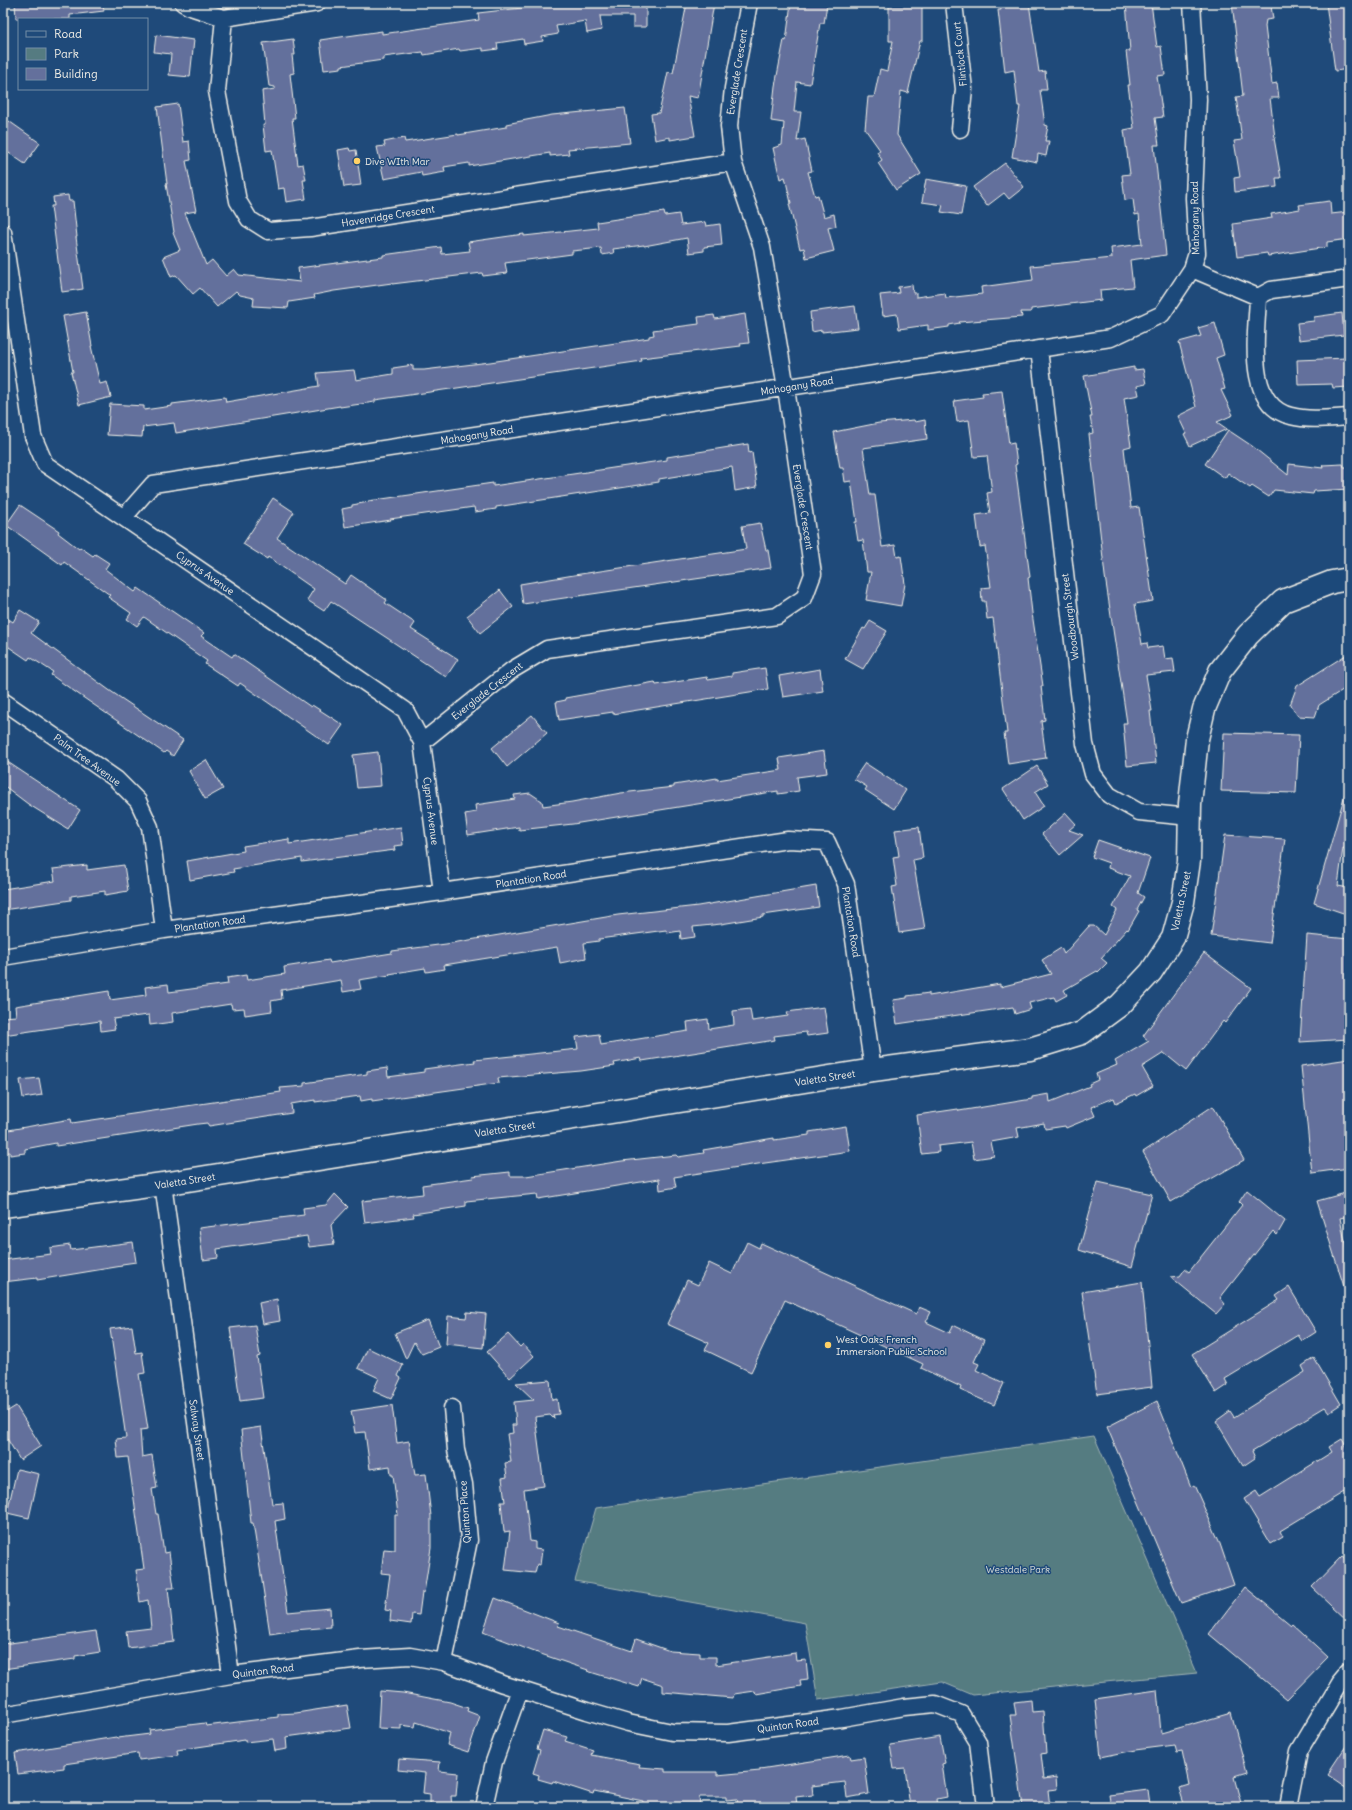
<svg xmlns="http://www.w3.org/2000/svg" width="1352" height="1810" viewBox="0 0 1352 1810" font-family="Delius,sans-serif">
<rect width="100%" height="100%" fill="#1f4a7a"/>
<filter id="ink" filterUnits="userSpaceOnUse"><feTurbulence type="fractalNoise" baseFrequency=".025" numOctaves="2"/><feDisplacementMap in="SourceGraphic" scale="8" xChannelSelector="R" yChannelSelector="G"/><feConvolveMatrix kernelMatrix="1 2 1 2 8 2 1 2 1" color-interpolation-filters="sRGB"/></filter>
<g filter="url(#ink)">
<!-- green -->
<path fill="#557b81" stroke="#a4b6b4" d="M1094,1436L1197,1673L973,1695L942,1682L818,1700L805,1623L575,1581L596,1508Z"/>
<!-- building -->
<path fill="#64709c" stroke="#f4f1e8" d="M15,3H103L104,11L70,15V19H16Z
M566,3H646V27H633V16H600L602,30L587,33L585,21L556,26L558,34L542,37L543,41L524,44L523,39L497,43L498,49L483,51V48L460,51L459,49L424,55L423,52L383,57V60L341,66V68L324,70L320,40L382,31V34L479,20L478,13Z
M687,3H714L698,98L688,96L695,136L670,140V137L655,140L651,114L659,113L668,72L673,73Z
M791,3L827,4L824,23H820L810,84L797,82L794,112H801L797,141L805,139L812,171L808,172L815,196L818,195L824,217L834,214L836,226L828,228L834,251L806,258L804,248L800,249L789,204L791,203L785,177L780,179L773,148L782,145L784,123L771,121L775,86L784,40L786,41Z
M1000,3H1029L1039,72L1045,71L1047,90H1040L1045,125L1048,126L1045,141H1049L1046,156L1038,154L1037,162L1012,157L1020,106H1018L1014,70L1005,72L998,10H1001Z
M1126,3H1151L1157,47L1161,46L1165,75L1157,76L1163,117L1155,118L1159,145H1154L1166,255L1130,260L1133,287L1100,290L1101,300L1031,309V312H1021L1022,317L959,322L960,323L949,325V327L928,330V325L899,329L897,314L883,316L880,295L899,293L898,287L912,285L913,293H916V297L945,293L946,298L982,294L981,287L1033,280L1031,266L1112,258L1111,248L1142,244L1139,214L1135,215L1133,199L1125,200L1122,175L1130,174L1124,130L1134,128L1128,85H1130L1126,51H1130Z
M1232,3H1263V6H1271L1273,19L1266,20L1265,26L1272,84L1277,83L1279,98H1270L1275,138H1274L1281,178H1276L1277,187L1235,192L1234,178L1240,177L1234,141L1242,140L1236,97L1243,96Z
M1326,3H1349V69L1335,71Z
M889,6H922V41H920L908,93L901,91L897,135L921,174L896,190L878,163L882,160L877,152L880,150L865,129L868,97H874L880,69L887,71L893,41H889Z
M156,35L194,40L190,77L169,75L171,54L154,52Z
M293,39L295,55H292L294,73L290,74L295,118H292L298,165L303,164L306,180H303L306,199L286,202L284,188L278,189L272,150L266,151L263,125H265L262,91L275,89V87L269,86L263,43Z
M178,104L183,142L189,141L191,160L186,161L196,211L185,213L206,265L212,260L226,276L234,269L239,275L300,282L298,268L383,257V255L441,247L442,254L470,251L468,242L524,234V236L598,228L597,222L664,212L665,216L679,214L681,225L705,222L706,226L720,224L722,245L704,247V251L689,253L687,238L644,246V245L613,249L614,253L602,255L601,248L572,251V254L505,263L507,273L483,276L482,273L392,284V283L334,291L314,295L315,298L289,302L288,308L253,306L254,298L240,295L236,291L217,307L200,288L193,294L176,275L171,277L163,257L180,250L173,233L174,232L166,184H167L157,107Z
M625,108L630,143L568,149L569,154L550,156V153L469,166V163L444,167L445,172L422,176L421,172L384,179L377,147L385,146L384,142L404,138L405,142L458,134V135L506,127V124L552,115Z
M3,117L40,143L25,164L3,149Z
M349,148L350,151L356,150L361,185L344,187L338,150Z
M1005,163L1024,187L1009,199L1004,193L987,206L973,187Z
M926,179L966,186L961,215L941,212L943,205L922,202Z
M68,195L69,201H73L77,237H76L83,289L62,292L51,206H54L53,197Z
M1330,201L1331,214L1349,212V239L1327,242V247L1268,256L1267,253L1237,257L1233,224L1272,218L1271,214L1300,209L1299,205Z
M855,306L858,328L822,332V330L812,332L810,312Z
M86,312L92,346H91L100,384L107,382L111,397L79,405L71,372H73L63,316Z
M1342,313L1344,335L1299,340L1297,323L1314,321V317Z
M745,314L749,343L740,344L741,346L641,358L642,361L375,400V402L340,407V406L176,433L174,423L143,427L142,437L107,435L110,404L144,406V410L172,406V404L225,397L226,402L319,386L317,373L354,370L356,380L393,374V368L413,365V370H424L490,362L649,338V336L654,335L653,330L699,324L698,317L714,315L715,319Z
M1215,323L1224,355L1216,358L1225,389L1221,390L1233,415L1217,422L1227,429L1190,446L1184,434L1186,433L1178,416L1196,407L1179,342L1201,336L1198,328Z
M1347,358L1349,387L1333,388L1332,384L1298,385L1297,360Z
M1134,367V370L1143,369L1146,384L1137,386L1139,395L1124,398L1131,446L1124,448L1131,508L1139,507L1153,601L1135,604L1142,644L1147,643L1148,648L1163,646L1165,659L1173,658L1175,672L1146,675L1152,711H1150L1156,763L1127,766L1123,723H1127L1105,576L1089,434L1093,433L1090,417H1092L1084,376Z
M1002,391L1009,444L1014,443L1017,464L1015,465L1030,577L1028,578L1032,613L1043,686H1041L1045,720L1041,721L1046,758L1008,764L1004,733H1007L993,618L987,619L985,601H982L981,588L991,587L985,546L980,547L976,515L990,513L987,493L992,492L987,456L974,457L969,420L957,422L954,401L983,397L982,393Z
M914,420L915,422L925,420L927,439L863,448L870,495H875L882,547L895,545L897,557L901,556L905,584L901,606L866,600L871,572H867L863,540L858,541L855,522H857L851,481L845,482L843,468H840L834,432L879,423Z
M1228,430L1252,446L1288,475L1289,464L1323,468L1322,465L1343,464L1344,467H1349V489L1314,491L1313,494L1274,490L1269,497L1252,486L1250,488L1228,473L1225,478L1205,464Z
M748,444L749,453L752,452L757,487L735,491L732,467L659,479V482L496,507V509L475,512L474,507L390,519L391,520L345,527L342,509L352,507V505L369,502L368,501L493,483V486L613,468L667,460V457Z
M273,498L294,512L277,538L345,584L351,575L387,600L385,603L415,623L411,629L458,659L446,677L331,601L324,611L307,600L314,589L268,557L267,559L243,544Z
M20,505L59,531L58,533L79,549L80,547L93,556L95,554L109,563L105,569L135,592L138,588L204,633L201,636L232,657L234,654L311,707L312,705L343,725L329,745L240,683L238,686L205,664L207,661L144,617L137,626L127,619L131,613L108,597L110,595L64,562L62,565L6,525Z
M760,523L766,550H768L771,568L523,604L520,584L574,575L746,549L742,526Z
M500,590L513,607L480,633L467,616Z
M20,610L39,622L31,633L109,690L183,740L173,756L166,751L164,753L81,696L51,675L53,672L30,657L28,660L3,643V615L13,622Z
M870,621L887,631L863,669L845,659L863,628L865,629Z
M1349,653V686L1319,705L1315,717L1298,716L1290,705L1297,686Z
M765,668L768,689L613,714V712L559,720L556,702L566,700L565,698L655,682L656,685L707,677L708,680L732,676V673Z
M820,669L823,691L783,697L779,676Z
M532,715L547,733L507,767L492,748Z
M1224,733L1299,735L1296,793L1221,791Z
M824,751L827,773L797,777L799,791L778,794V791L573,824L519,830V827L468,835L465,814L476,812L475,805L515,799L514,795L530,793L542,801L543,806L572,802L621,793L674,787V785L717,778V780L781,770L779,758Z
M378,752L381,786L357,788L353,755Z
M3,759L80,810L68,829L28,804L3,785Z
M206,760L223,789L205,799L189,771Z
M865,763L906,790L894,809L865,790L867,787L854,779Z
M1037,766L1048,784L1035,792L1044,806L1023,820L1003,789Z
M1345,794L1349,795V850L1343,848L1338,886L1349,888V915L1314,903Z
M1066,813L1076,824L1069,830L1083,835L1060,855L1042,834Z
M401,827L403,845L394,846L395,850L302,862V858L233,869L234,872L190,880L187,861L244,851L243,846L289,839V844Z
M919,827L923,858L913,860L925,929L899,933L892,887L897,886L893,857L899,856L895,830Z
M1225,835L1285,839L1270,943L1211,936Z
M1098,840L1150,858L1138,893L1144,897L1137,910L1139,911L1128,930L1127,929L1101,958L1107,963L1098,972L1097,971L1064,990L1067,995L1056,1001L1054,997L1029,1003L1031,1009L1015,1014L1013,1007L897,1024L893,1000L907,998V996L929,993V996L1000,984V987L1051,974L1042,960L1061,948L1064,954L1089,926H1094L1104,935L1117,910L1113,907L1130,876L1108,868L1109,863L1092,857Z
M87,865V870L124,865L128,891L105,895V891L71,896V900L3,910V889L55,881L53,869Z
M816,886L819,907L763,915V917L721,924L693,927L695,937L681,939L680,931L667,933L666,930L599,939V941L584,943L586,958L560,963L557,947L444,965L445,969L426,972L425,968L389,974L390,975L359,980L361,989L343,992L341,980L281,990L282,999L271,1001L272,1011L245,1015L244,1008L232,1009L231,1004L172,1013L173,1022L150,1025L149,1015L113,1019L115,1029L101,1031L100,1021L3,1035V1017L16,1016L15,1006L109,991L110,1000L146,995L145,987L168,984L169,992L228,984L227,978L246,975L247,980L285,974L284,967L329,960L330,963L392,953V951L446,944L618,915L698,906Z
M1307,935L1349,939V1039L1300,1042Z
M1204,953L1251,988L1225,1023L1223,1021L1186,1071L1164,1053L1142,1067L1153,1086L1136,1096L1135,1094L1116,1103L1114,1098L1091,1107L1095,1116L1066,1128L1065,1126L1045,1129L1044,1123L1017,1128L1019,1137L991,1142L994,1156L974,1159L971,1142L938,1146L939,1152L922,1154L917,1115L958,1109L959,1111L1032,1099V1097L1049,1094L1050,1102L1090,1086L1089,1084L1098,1080L1096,1074L1117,1065L1115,1061L1149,1041L1143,1036Z
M824,1007L828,1033L807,1036L806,1032L774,1036L775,1040L642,1061L641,1058L614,1063L615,1066L581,1071L498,1078L499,1083L372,1101V1099L361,1101L360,1096L315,1102V1100L291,1104L292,1113L209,1126L207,1123L198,1124L56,1146V1143L25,1149V1153L10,1155V1152L3,1153V1131L71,1119L72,1123L281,1092L280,1088L304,1086V1083L367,1074V1071L387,1068L388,1077L424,1072V1069L475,1062L474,1060L578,1049L576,1037L599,1034L601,1045L688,1031L687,1022L708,1019L709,1029L734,1025L733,1011L750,1009L752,1021L788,1016L787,1012Z
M1349,1059V1168L1312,1173L1301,1066Z
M39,1078L42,1095L23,1098L20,1080Z
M1213,1106L1244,1160L1171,1202L1143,1152Z
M846,1126L850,1151L758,1164L674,1177L676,1187L660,1190L659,1179L538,1199L537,1194L466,1201V1206L413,1214L414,1217L365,1223L362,1201L423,1194L422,1185L473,1178L472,1176L510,1172V1176H526L622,1161L676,1155L678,1157L704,1153L703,1150L774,1138V1140L809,1135V1132Z
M1098,1182L1152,1194L1132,1267L1079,1250Z
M1247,1190L1285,1221L1277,1235L1273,1231L1220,1298L1225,1304L1216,1314L1171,1277L1180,1276L1185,1269L1189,1272L1242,1205L1239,1202Z
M1349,1192V1216L1340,1218L1349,1260V1292L1346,1293L1317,1201Z
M335,1194L348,1207L331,1225L334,1244L309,1247L307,1236L217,1249L218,1258L203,1260L199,1228L304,1215L303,1208L326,1205Z
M133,1242L136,1262L122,1264V1266L37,1280V1278L3,1282V1260L51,1254L50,1248L70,1245L71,1250Z
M747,1242L759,1248L761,1243L916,1314L919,1307L931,1312L926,1322L950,1333L953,1325L984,1340L974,1362L979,1364L976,1370L1004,1383L994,1405L960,1390L961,1387L921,1368L923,1364L785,1300L751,1372L705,1350L709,1343L667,1324L687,1280L698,1285L709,1263L732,1274Z
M1142,1282L1152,1387L1097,1394L1082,1292Z
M1289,1287L1316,1332L1302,1341L1298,1335L1225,1379L1228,1385L1216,1393L1192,1354L1279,1300L1276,1296Z
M277,1299L280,1321L263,1324L259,1303Z
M467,1312L486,1314L483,1348L446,1344L448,1316L466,1318Z
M428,1320L439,1347L422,1354L414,1342L406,1359L395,1333Z
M255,1325L260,1356L257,1357L263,1398L240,1401L230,1328Z
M132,1326L136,1353L142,1352L145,1373L139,1374L148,1429L140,1430L142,1457L152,1455L157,1488L152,1489L156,1514H158L164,1553L169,1552L174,1588H168L174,1642L128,1648L126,1631L151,1628L148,1600L140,1602L136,1570L144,1569L128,1457L118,1458L116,1439L126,1438L110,1329Z
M508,1334L520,1347L523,1344L534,1356L510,1378L487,1352Z
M368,1348L403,1365L398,1376L401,1378L391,1399L373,1391L379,1378L358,1368Z
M1314,1358L1341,1404L1329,1412L1325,1407L1252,1451L1255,1458L1243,1466L1216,1421L1230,1411L1234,1417L1305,1372L1302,1366Z
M550,1380L552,1400L557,1399L559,1414L553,1415L554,1419L550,1415L535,1417L544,1486L524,1489L530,1541L535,1542V1549L542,1550L540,1565L537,1564L535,1573L505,1570L510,1531L504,1532L501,1502H505L502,1478L507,1477L505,1463L511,1462L507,1434L513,1433L512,1425H516L514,1402L534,1400L516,1383Z
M1157,1401L1191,1487L1194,1485L1219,1541L1234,1585L1181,1603L1107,1427Z
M392,1405L397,1443L409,1441L415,1475L426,1474L431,1516V1548L424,1593L422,1592L419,1615L412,1614L411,1624L390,1621L391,1611L385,1610L390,1574L381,1573L384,1549L395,1550V1515H398L393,1475H391L390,1466L370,1469L365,1432L355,1433L351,1411Z
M16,1406L41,1446L20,1460L3,1432V1414Z
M261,1427L272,1504L283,1503L285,1519L275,1521L288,1612L330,1608L331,1627L295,1630L270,1634L258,1555L253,1523H251L241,1430Z
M1342,1439L1349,1451V1489L1280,1531L1283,1537L1271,1544L1244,1499L1256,1491L1260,1497L1332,1452L1329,1447Z
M17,1469L39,1474L29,1518L7,1513Z
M1342,1556L1349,1561V1622L1312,1587Z
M1245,1587L1291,1625L1292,1624L1328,1657L1287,1699L1209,1634Z
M495,1598L559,1623L558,1626L632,1651L636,1639L670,1651L700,1653V1657H716V1665L795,1653L796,1661L806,1660L808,1679L800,1680L801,1686L756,1694L755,1691L734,1694L733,1698L663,1692V1685L642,1678L639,1687L587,1671L588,1670L532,1651L483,1632Z
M96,1631L100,1652L75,1656V1659L3,1669V1644Z
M1157,1690L1161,1733L1231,1713L1247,1773L1234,1777L1242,1807H1185L1179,1788L1189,1785L1182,1751L1177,1752L1175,1745L1135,1750L1101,1757L1095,1699Z
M380,1691L403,1693L450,1702L468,1708L467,1711L480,1716L468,1752L447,1745L450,1733L416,1722L415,1727L401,1725V1729L378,1728Z
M1031,1700L1032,1712L1043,1711L1046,1753L1041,1754L1044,1779L1056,1777L1057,1789L1048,1790L1050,1807H1023L1010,1715H1016L1014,1702Z
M347,1705L351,1728L286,1737L287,1749L275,1751L273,1739L245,1742V1740L177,1750L178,1755L139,1760L138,1753L64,1764V1768L18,1774L15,1753L116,1737L117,1738L150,1734L149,1730L205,1723L206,1726L278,1717V1714L296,1713Z
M543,1730L567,1737L565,1741L593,1750L591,1755L640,1764L639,1767L665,1769V1772H717V1775L760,1771V1769L850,1755L851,1759L864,1757L869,1794L847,1798L845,1782L812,1786L813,1795L796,1797L797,1805L783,1807H738L737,1799L726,1800V1797H699L700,1804H676L675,1807H642L643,1801L594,1791L593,1794L553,1781L552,1783L538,1779L539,1775L533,1773L540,1750L537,1749Z
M940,1737L945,1763L942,1764L947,1797L937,1799L938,1807H910L905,1768L894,1769L890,1745Z
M1349,1742V1790L1327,1775Z
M399,1759L440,1762L439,1771L458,1773L456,1796H451L452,1807H430V1794L423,1793L425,1773L398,1770Z
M1148,1790L1150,1804L1142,1805V1807H1111L1109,1795Z"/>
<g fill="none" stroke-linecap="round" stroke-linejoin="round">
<!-- street casing -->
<g stroke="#f4f1e8" stroke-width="19">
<path id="street" d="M183,3L190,7L224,18L317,3
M954,3L964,89L960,129
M224,18L217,91L238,201L249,219L268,231L310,228L733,162
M3,232L33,436L45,464L405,710L422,742L442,892
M1192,269L1258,297
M1258,297C1257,332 1244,405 1291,416C1309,421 1331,418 1349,417
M1258,297L1271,290L1349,279
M1039,349L1085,744L1093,774L1109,795L1139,812L1190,817
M124,517L153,484L1111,338L1162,314L1192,269L1197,253L1194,198L1198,99L1192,3
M3,701L116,779L138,801L150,827L164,930
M422,742L512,670L547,649L777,616L804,598L813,574L786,388L762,247L733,162L729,126L733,88L749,3
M3,957L164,930L442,892L788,840L827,842L846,884L873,1070
M163,1184L231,1675
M444,1662L469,1540L464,1484L456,1450L452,1408
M3,1715L231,1675L360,1659L410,1656L444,1662L503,1684L587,1711L628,1723L672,1732L728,1733L842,1718L904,1707L935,1704L961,1714L978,1742L986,1807
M484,1807L494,1762L520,1689
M1288,1807L1299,1751L1339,1684L1349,1672"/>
</g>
<!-- secondary casing -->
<g stroke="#f4f1e8" stroke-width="25">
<path id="secondary" d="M3,1206L163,1184L873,1070L1030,1049L1082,1033L1120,1005L1151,972L1173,938L1183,902L1189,861L1190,804L1197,739L1204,709L1220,671L1248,635L1283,601L1332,582L1349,579"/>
</g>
<!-- street -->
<use href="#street" stroke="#1f4a7a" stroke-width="16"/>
<!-- secondary -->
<use href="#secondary" stroke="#1f4a7a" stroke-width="22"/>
</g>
</g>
<!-- markers -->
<g fill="#ffd166" stroke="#1f4a7a" stroke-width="1.5">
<circle cx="357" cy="161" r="4"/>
<circle cx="828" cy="1345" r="4"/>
</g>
<g text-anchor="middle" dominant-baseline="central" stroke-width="3" stroke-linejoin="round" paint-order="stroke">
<!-- street labels -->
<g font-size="10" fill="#f4f1e8" stroke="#1f4a7a">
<text transform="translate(960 54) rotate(-96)">Flintlock Court</text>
<text transform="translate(737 72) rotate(-81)">Everglade Crescent</text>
<text transform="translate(388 216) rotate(-9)">Havenridge Crescent</text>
<text transform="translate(1195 218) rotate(-91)">Mahogany Road</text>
<text transform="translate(797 386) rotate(-9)">Mahogany Road</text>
<text transform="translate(477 435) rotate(-9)">Mahogany Road</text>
<text transform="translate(803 507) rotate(81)">Everglade Crescent</text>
<text transform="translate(205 573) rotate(35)">Cyprus Avenue</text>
<text transform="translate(1070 617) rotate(-97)">Woodbourgh Street</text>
<text transform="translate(487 691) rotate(-38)">Everglade Crescent</text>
<text transform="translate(87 760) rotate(36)">Palm Tree Avenue</text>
<text transform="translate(431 811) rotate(83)">Cyprus Avenue</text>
<text transform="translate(531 879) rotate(-9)">Plantation Road</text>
<text transform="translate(1181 901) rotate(-78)">Valetta Street</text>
<text transform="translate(851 922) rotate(81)">Plantation Road</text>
<text transform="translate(210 924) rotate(-8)">Plantation Road</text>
<text transform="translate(825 1078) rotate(-9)">Valetta Street</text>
<text transform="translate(505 1129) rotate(-9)">Valetta Street</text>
<text transform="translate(185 1181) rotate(-9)">Valetta Street</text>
<text transform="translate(197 1430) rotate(82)">Salway Street</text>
<text transform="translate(465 1512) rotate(-94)">Quinton Place</text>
<text transform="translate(263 1671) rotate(-7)">Quinton Road</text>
<text transform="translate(788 1725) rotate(-8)">Quinton Road</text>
</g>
<!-- poi labels -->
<g font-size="10" fill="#f4f1e8" stroke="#1f4a7a" text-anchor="start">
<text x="365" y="161">Dive WIth Mar</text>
<text x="836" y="1339">West Oaks French<tspan x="836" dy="12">Immersion Public School</tspan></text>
</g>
<!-- park labels -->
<g font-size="10" fill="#dcdfd9" stroke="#1f4a7a">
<text x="1018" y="1569">Westdale Park</text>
</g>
</g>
<!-- margin -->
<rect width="1352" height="1810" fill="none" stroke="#1f4a7a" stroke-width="16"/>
<rect x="8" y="8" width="1336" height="1794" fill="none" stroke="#f4f1e8" stroke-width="1.5" filter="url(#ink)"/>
<!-- legend -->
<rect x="18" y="18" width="130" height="72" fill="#1f4a7a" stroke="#748da6"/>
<rect x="26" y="31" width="20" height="6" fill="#1f4a7a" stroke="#748da6"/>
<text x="54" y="38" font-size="12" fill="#f4f1e8">Road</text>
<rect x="26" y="48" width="20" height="12" fill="#557b81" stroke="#748da6"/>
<text x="54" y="58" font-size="12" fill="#f4f1e8">Park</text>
<rect x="26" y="68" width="20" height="12" fill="#64709c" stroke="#748da6"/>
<text x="54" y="78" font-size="12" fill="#f4f1e8">Building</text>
</svg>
